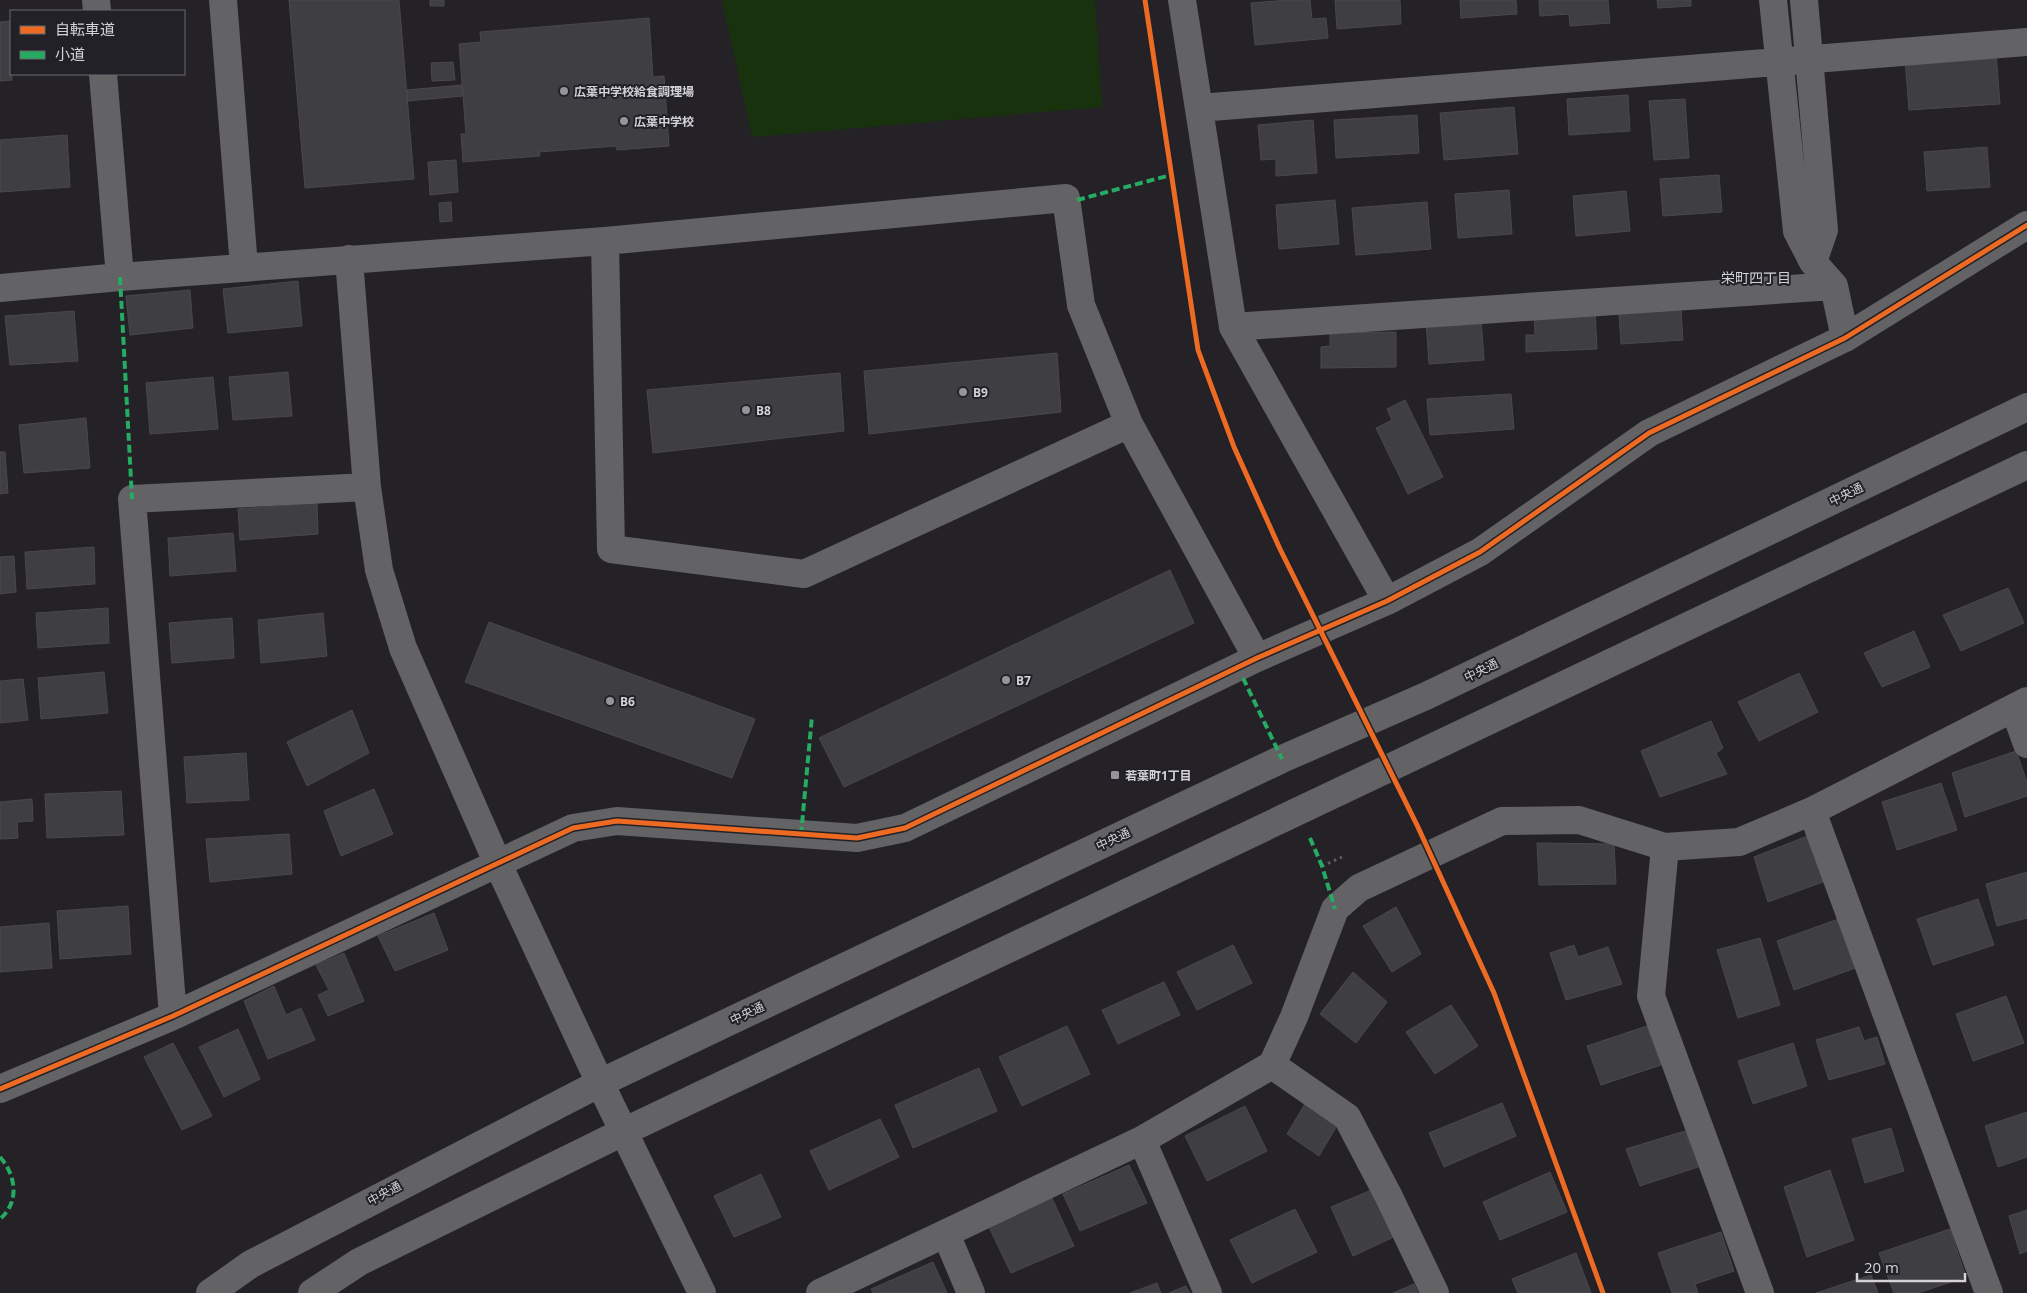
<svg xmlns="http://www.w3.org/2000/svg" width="2027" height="1293" viewBox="0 0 2027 1293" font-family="'Open Sans','Noto Sans JP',sans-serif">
<rect width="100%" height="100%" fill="#242227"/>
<!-- green -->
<path fill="#19320e" d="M722,0H1095L1102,107L752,137Z"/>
<!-- building -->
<path fill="#3f3e42" stroke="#4a484c" d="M289,0H399L414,179L305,188Z
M430,0H444V6H430Z
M1288,0H1310L1312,19L1326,18L1328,38L1255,45L1251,3Z
M1335,0H1400L1401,24L1337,29Z
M1460,0H1516L1517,14L1461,18Z
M1539,0H1608L1610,23L1570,26L1569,14L1540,16Z
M1657,0H1691V6L1658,8Z
M649,18L653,77L664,76L669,146L617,150L616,146L539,152L540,156L463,162L461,134H466L459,44L481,42L480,32Z
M11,21L12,80L0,81V22Z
M1996,53L2000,104L1909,110L1905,59Z
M453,62L455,80L432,81L431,63Z
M462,85L463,96L407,101V90Z
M1628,95L1630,131L1569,135L1567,99Z
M1685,99L1689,158L1654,160L1649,101Z
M1514,107L1518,154L1444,160L1440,113Z
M1417,115L1419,153L1336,158L1334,120Z
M1313,120L1317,173L1276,176V159L1261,160L1258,125Z
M67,135L70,187L0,192V140Z
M1987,147L1990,187L1927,191L1924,152Z
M456,160L458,192L430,195L428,162Z
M1719,175L1722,212L1663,216L1660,179Z
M1509,190L1512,234L1458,238L1455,194Z
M1626,191L1630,231L1576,236L1573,196Z
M1335,200L1339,244L1279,249L1276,205Z
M451,202L452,221L440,222L439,203Z
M1427,202L1431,249L1356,255L1352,208Z
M298,281L302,326L228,333L223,289Z
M190,290L193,328L130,335L126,296Z
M1680,296L1683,340L1621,344L1618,301Z
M1595,310L1597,349L1526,352V335H1535L1534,314Z
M74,311L78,361L10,365L5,316Z
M1481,318L1484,360L1429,364L1426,322Z
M1396,332V367L1321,368V347L1330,346V333Z
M1057,353L1061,412L869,434L864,371Z
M288,372L292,416L233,420L229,377Z
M840,373L844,431L653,453L647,390Z
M213,377L218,429L150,434L146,383Z
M1511,394L1514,429L1430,435L1427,399Z
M1405,400L1443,477L1408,494L1376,428L1392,420L1387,409Z
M86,418L90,468L24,473L19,425Z
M0,452H5L8,493L0,494Z
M317,503L318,534L240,540L238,509Z
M233,533L236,571L170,576L168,538Z
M94,547L95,584L27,589L25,552Z
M14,556L16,592L0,594V557Z
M1170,570L1194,623L844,787L819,738Z
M2008,588L2024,623L1961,651L1943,615Z
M108,608L109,643L38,648L36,613Z
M323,613L327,656L261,663L258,620Z
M232,618L234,658L172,663L169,623Z
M489,622L755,719L732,778L465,682Z
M1914,631L1930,667L1882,687L1864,653Z
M104,672L108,713L41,719L38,678Z
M1799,673L1818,712L1759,741L1738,702Z
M23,679L28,720L0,723V681Z
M352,710L369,753L307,786L287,742Z
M1711,721L1723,748L1716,753L1727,774L1660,797L1641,751Z
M2016,751L2027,782V796L1965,817L1952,773Z
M246,753L249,800L187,803L184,757Z
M1941,783L1957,830L1897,850L1882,802Z
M374,789L393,834L341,856L324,811Z
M121,791L124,835L47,838L45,794Z
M32,799L33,821L17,822L18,838L0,839V802Z
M1815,833L1831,879L1768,902L1754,857Z
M289,834L292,874L210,882L206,839Z
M1537,843L1614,844L1616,884L1539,885Z
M2027,872V918L1997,926L1986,884Z
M1978,899L1994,945L1933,965L1917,919Z
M128,906L131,954L60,959L57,911Z
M1396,907L1421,954L1392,972L1363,926Z
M434,913L448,950L395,971L378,936Z
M1844,917L1861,966L1794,990L1777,941Z
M49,923L52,968L0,972V927Z
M1760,938L1780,1005L1738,1018L1717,950Z
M1233,945L1252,983L1197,1010L1177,972Z
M1574,945L1578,957L1608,947L1622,984L1566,1000L1550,953Z
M344,953L364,1001L328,1016L318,995L329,990L316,965Z
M1353,972L1387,1002L1356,1043L1320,1014Z
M1164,982L1180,1015L1118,1044L1102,1010Z
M274,986L286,1015L301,1008L315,1040L268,1059L244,1001Z
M2006,996L2024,1043L1973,1061L1956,1014Z
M1451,1005L1478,1046L1435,1074L1406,1032Z
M1067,1026L1090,1074L1022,1106L999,1057Z
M1647,1026L1661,1065L1601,1085L1587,1046Z
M1859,1027L1864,1041L1877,1037L1885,1064L1829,1080L1816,1040Z
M238,1029L260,1079L224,1097L199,1047Z
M173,1043L212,1116L182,1130L144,1057Z
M1793,1043L1807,1086L1753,1104L1738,1061Z
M979,1068L997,1111L913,1148L895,1105Z
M1309,1097L1342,1117L1319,1156L1287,1134Z
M1502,1103L1516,1136L1444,1167L1429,1133Z
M1245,1106L1267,1151L1207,1181L1185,1136Z
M2027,1112V1157L1998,1167L1985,1126Z
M880,1119L899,1157L829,1190L810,1151Z
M1891,1128L1904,1171L1865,1183L1852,1139Z
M1685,1131L1698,1167L1640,1186L1626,1149Z
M1129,1165L1147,1203L1080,1231L1063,1194Z
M1830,1170L1854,1240L1807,1257L1784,1187Z
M1550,1172L1567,1212L1500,1240L1483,1202Z
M761,1174L781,1217L734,1237L714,1196Z
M1374,1189L1396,1236L1353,1256L1331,1207Z
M1051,1196L1074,1246L1011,1273L987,1223Z
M1295,1209L1317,1252L1252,1283L1230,1240Z
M2027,1210V1251L2020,1254L2009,1216Z
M1950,1229L1966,1277L1918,1293H1894L1879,1253Z
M1721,1232L1734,1271L1695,1284L1698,1293H1672L1658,1253Z
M1576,1253L1591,1293H1518L1512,1279Z
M933,1262L947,1293H873L871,1289Z
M1871,1275L1878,1293H1816Z
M1157,1283L1161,1293H1130Z
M1414,1284L1418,1293H1393Z
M1186,1286L1190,1293H1169Z"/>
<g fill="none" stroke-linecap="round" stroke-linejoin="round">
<!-- path -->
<path stroke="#605e61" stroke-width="3" stroke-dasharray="2.5 4" stroke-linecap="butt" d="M1322,866L1342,857"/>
<!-- minor -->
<path stroke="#636264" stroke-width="28" d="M96,0L97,11
M223,0L244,267
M1182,0L1233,327L1387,601
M1773,0L1797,231L1813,262
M1804,0L1824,230L1813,262L1834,286L1845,338
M103,74L120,277
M1199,108L2027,42
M605,241L611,549L804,574L1129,424
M349,259L367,487L379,570L403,648L498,864L600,1083L702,1293
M0,288L120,277L605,241L1066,198L1081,305L1129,424L1257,658
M1233,327L1834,286
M2014,708L2027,744
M1812,811L1989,1293
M1665,847L1651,996L1760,1293
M173,1016L132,499L367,487
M1272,1065L1347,1117L1389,1197L1435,1293
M0,1089L173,1016L573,828L617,821L857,838L905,828L1257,658L1387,601L1480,552L1649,433L1845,338L2027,225
M1142,1140L1208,1293
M946,1234L971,1293
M210,1293L251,1264L600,1083L1282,759L1426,696L2027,407
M312,1293L359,1262L625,1131L2027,465
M820,1293L1142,1140L1272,1065L1294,1017L1335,909L1359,888L1502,821L1579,820L1665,847L1739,842L1812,811L2027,701"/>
<!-- quiet -->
<path stroke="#26ab63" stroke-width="4" stroke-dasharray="8 4" stroke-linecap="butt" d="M1077,200L1171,175
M120,277L132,499
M1243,678L1282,759
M801,835L812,716
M1310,838L1322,866L1335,909
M0,1157C16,1175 20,1202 0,1219"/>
<!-- cycleway casing -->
<g stroke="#232128" stroke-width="8">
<path id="cycleway" d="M1145,0L1198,350L1234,447L1280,549L1417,825L1494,993L1603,1293
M0,1089L173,1016L573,828L617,821L857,838L905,828L1257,658L1387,601L1480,552L1649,433L1845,338L2027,225"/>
</g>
<!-- cycleway -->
<use href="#cycleway" stroke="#ed6a23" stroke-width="5"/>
</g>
<!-- markers -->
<g fill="#969499" stroke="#232128" stroke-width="2">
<circle cx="564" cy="91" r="5"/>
<circle cx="624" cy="121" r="5"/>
<circle cx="963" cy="392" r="5"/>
<circle cx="746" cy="410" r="5"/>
<circle cx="1006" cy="680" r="5"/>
<circle cx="610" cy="701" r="5"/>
<rect x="1110" y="770" width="10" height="10" rx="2.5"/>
</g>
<g text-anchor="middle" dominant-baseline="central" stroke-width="4" stroke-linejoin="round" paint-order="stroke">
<!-- poi labels -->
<g font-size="12" font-weight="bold" fill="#d4d2d7" stroke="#232128" text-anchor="start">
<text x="574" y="91">広葉中学校給食調理場</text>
<text x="634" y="121">広葉中学校</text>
<text x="973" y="392">B9</text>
<text x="756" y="410">B8</text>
<text x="1016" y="680">B7</text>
<text x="620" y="701">B6</text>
<text x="1125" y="775">若葉町1丁目</text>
</g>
<!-- street labels -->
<g font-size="12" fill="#d4d2d7" stroke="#232128">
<text transform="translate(1846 494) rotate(-26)">中央通</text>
<text transform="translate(1481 670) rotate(-26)">中央通</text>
<text transform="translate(1113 839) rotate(-25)">中央通</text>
<text transform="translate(747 1013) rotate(-25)">中央通</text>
<text transform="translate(384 1193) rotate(-28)">中央通</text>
</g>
<!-- neighbourhood labels -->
<g font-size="14" fill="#d4d2d7" stroke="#232128">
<text x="1756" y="277">栄町四丁目</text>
</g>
</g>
<!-- legend -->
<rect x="10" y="10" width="175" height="65" fill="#232128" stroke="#6a686e"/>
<rect x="20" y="26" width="25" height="8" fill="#ed6a23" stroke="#6a686e"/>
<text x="55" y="35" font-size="15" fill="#d4d2d7">自転車道</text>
<rect x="20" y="51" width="25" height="8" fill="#26ab63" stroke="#6a686e"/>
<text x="55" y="60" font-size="15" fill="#d4d2d7">小道</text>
<!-- scale -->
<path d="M1857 1273v8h108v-8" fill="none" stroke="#d4d2d7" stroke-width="2.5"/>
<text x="1864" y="1273" font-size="15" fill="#d4d2d7" stroke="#232128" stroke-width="4" paint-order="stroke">20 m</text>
</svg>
